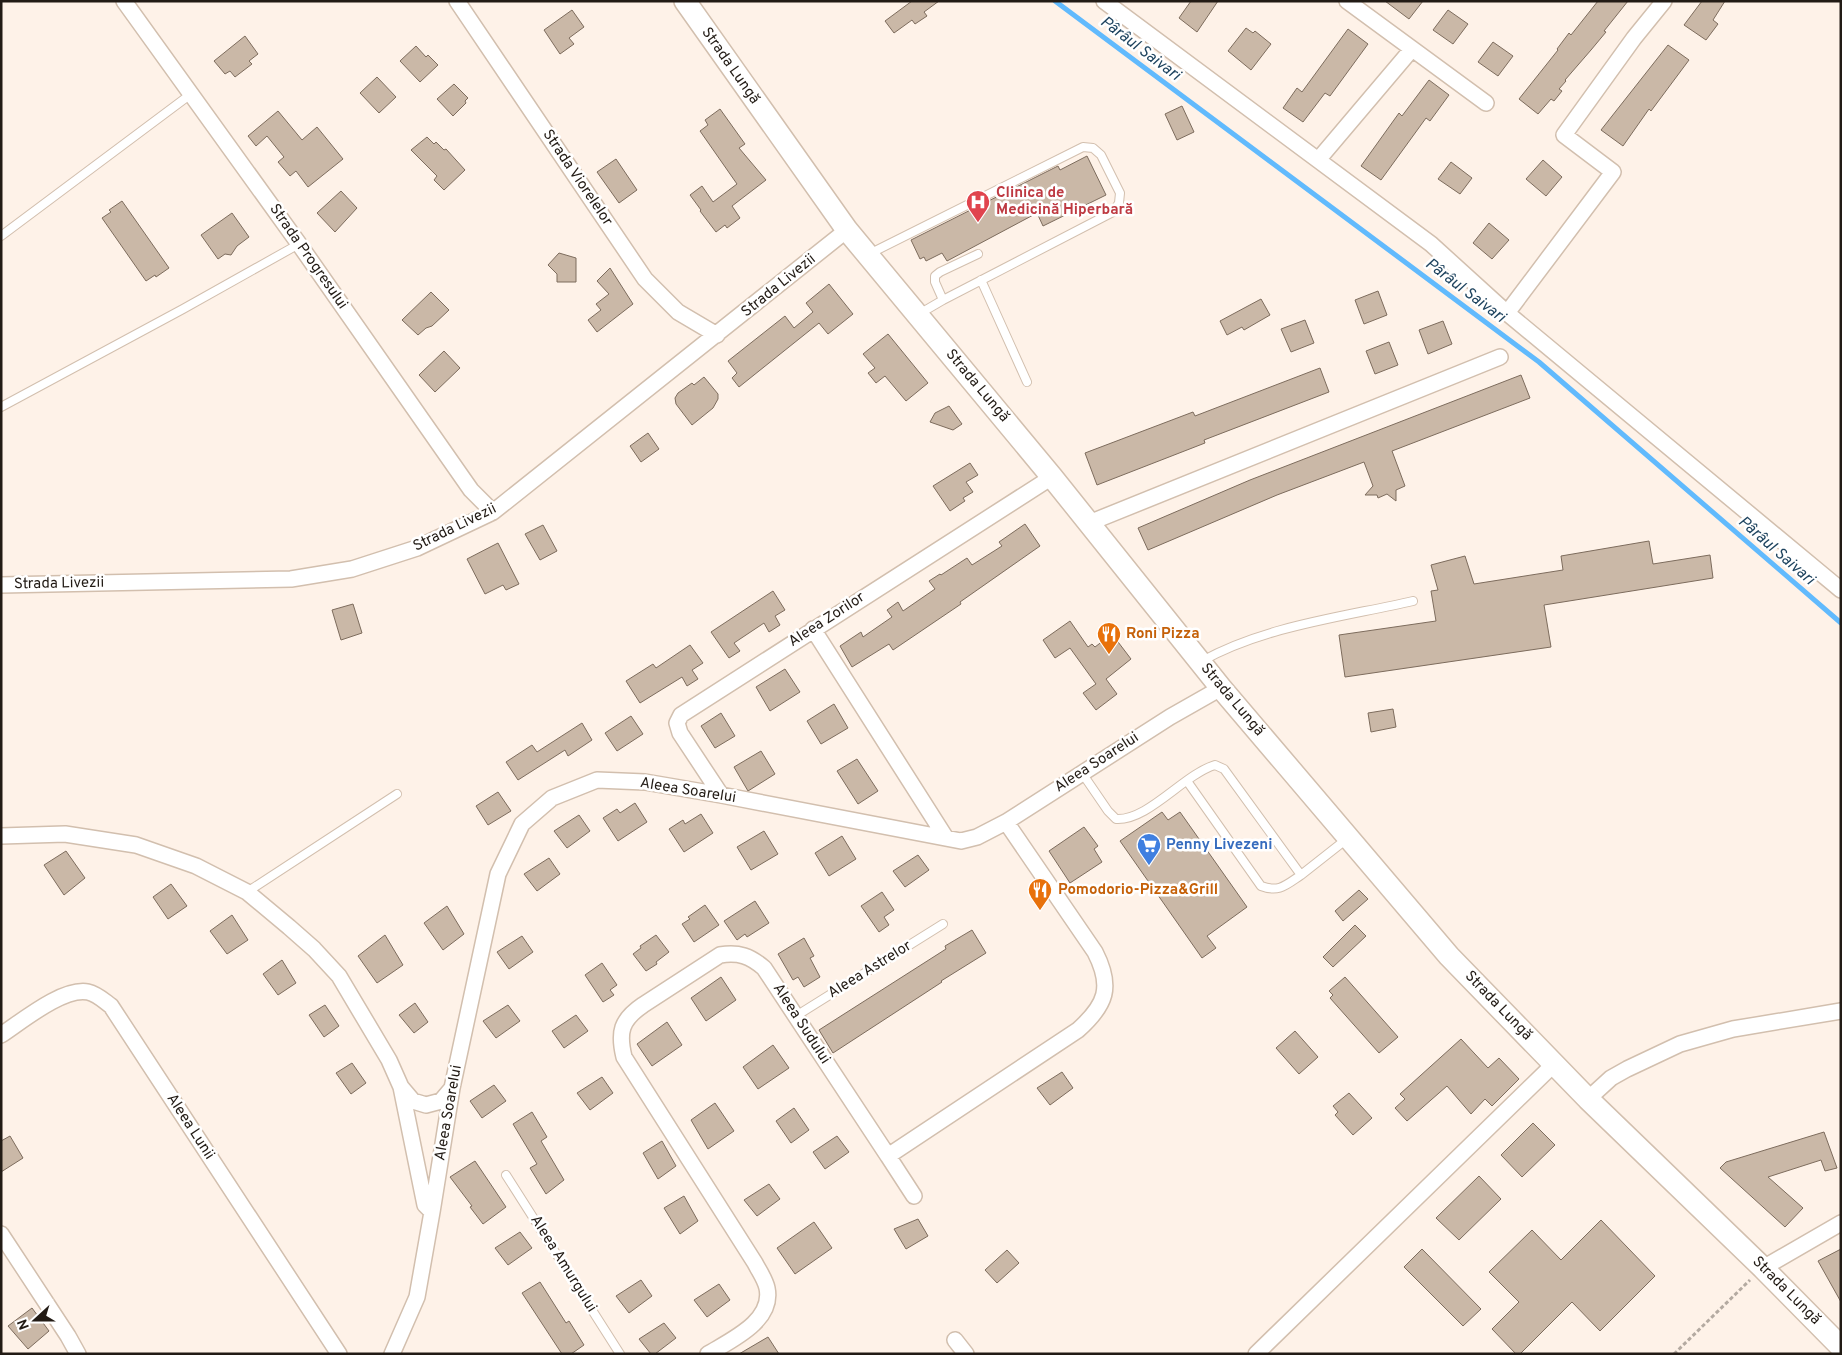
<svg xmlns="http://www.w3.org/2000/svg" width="1842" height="1355" viewBox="0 0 1842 1355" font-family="Overpass,sans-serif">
<rect width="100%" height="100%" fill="#fef2e8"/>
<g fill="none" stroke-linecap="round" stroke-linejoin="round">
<!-- stream -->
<path stroke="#61bafd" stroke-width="5" d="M1055,1L1539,362L1841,623"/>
</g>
<!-- building -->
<path fill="#cab8a7" stroke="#7d6c5d" d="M912,1H939L924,12L927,16L915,24L912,20L894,33L885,21Z
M1191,1H1218L1197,32L1179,18Z
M1385,1H1423L1409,19Z
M1598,1H1628L1604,31L1606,32L1591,50L1565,80L1566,81L1559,89L1562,91L1554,101L1551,99L1538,114L1519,99L1558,50L1557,49L1569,33L1571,35Z
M1702,1H1725L1713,20L1718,24L1706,40L1684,25Z
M572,10L584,27L569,38L574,44L560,54L544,30Z
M1448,10L1468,24L1453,44L1433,30Z
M1246,28L1253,33L1255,31L1271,44L1251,70L1228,51Z
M1348,29L1368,44L1330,96L1325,93L1303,122L1283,108L1297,88L1302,92Z
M245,36L258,54L249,61L252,64L235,77L230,71L225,74L214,61Z
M1493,42L1513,56L1498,76L1478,62Z
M1668,45L1689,60L1651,111L1649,109L1623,146L1601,130Z
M416,46L426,57L428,55L438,65L420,82L400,61Z
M377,77L396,97L379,113L360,93Z
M1429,80L1449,95L1430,121L1426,118L1381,180L1361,166L1399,113L1402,116Z
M454,84L468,98L465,101L466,103L453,116L437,99Z
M1182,106L1194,132L1177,140L1165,114Z
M720,109L745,144L739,148L766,180L732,206L740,218L727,228L725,225L716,232L700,211L701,210L690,195L702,186L713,202L737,184L700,131L708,125L705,120Z
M278,111L302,140L317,127L343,159L308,187L296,171L290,176L278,162L284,157L267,136L256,146L248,136Z
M427,137L434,144L436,142L444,150L446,149L465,170L444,190L434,180L437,176L411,150Z
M1087,156L1106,195L1043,226L1037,213L947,261L942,253L926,261L924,257L920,259L911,240L1058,166L1060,170Z
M616,159L637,190L619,203L597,172Z
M1543,160L1562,177L1546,196L1526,179Z
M1451,162L1472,178L1460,194L1438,179Z
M341,191L357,208L335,232L317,213Z
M122,201L169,268L156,277L155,275L146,281L102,218L111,212L109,210Z
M232,213L249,237L237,246L231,255L225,254L218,259L201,235Z
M1489,223L1509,240L1492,259L1473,243Z
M559,253L576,258V282H557V274L548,265Z
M610,268L633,304L597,332L588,320L601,310L596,304L609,294L597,281Z
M829,284L853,314L828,334L819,323L739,387L732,378L737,373L728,361L785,316L794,328L813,312L806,303Z
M1378,291L1387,315L1364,324L1355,300Z
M431,292L449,310L432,326L426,328L418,335L402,320Z
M1261,299L1270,315L1244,330L1242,327L1227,335L1220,321Z
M1305,320L1314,343L1291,352L1281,329Z
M1443,321L1452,344L1428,354L1419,330Z
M888,334L928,383L906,401L885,376L876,383L868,373L875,368L863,354Z
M1389,342L1398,365L1375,374L1366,351Z
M444,351L460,368L435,392L419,375Z
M1320,368L1329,392L1204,440L1205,443L1097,485L1085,453L1193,412L1195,416Z
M1521,375L1530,398L1392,451L1405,486L1396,490V501L1387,494L1378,498L1377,495H1365L1373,486L1364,462L1277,495L1148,550L1138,528L1250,480Z
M704,377L718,394V399L713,408L692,425L676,404L675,398L678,393L692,383L694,385Z
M949,406L962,424L953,430L930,422L935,413Z
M648,433L659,449L641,462L630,446Z
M970,463L978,475L966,482L973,492L963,498L965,501L950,511L933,486Z
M1025,524L1040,546L960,602L961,604L893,650L889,644L852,667L840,646L861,632L863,637L892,617L887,610L898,602L903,611L935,589L929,581L940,574L941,575L967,558L972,565L1002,546L999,542Z
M543,525L557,551L540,560L525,534Z
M1649,541L1653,564L1710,555L1713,578L1544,605L1551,647L1345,677L1339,635L1436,621L1431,591L1438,590L1431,565L1465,556L1474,584L1563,570L1561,556Z
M498,543L519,584L506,590L503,585L485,594L467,559Z
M773,591L785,610L775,616L780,625L769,632L764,623L734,643L740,651L729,658L711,632Z
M353,604L362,633L341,640L332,610Z
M1070,621L1088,647L1092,644L1095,647L1112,634L1131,659L1106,679L1117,694L1096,710L1083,693L1096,684L1070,648L1055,658L1043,640Z
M690,645L703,663L692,670L698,679L687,686L682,677L640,703L626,681L653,664L656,668Z
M785,669L800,692L770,711L756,687Z
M834,704L848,728L821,744L807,721Z
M1393,709L1396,727L1371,732L1368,713Z
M721,713L735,736L715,748L701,726Z
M631,716L643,734L617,751L605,733Z
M582,723L592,740L568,756L565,750L518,780L506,762L532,745L537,752Z
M761,751L775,774L748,791L734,767Z
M857,759L878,791L858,804L837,771Z
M498,792L511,811L488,825L476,806Z
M635,803L647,822L618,841L603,818L617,809L620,813Z
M1162,812L1168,820L1180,812L1247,907L1207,936L1216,948L1202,958L1120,841Z
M701,814L713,833L684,852L669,829L683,820L685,824Z
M579,815L590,831L567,848L554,831Z
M1084,827L1098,846L1094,849L1102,862L1070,883L1049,851Z
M764,831L778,854L751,870L737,847Z
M842,836L856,859L829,876L815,853Z
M66,851L85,878L64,895L44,865Z
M918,855L929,870L905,887L893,871Z
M549,858L560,874L537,891L524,874Z
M171,884L187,906L168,919L153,897Z
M1359,890L1368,899L1343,921L1335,911Z
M882,892L894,910L884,917L889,925L879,932L861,906Z
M755,901L769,923L747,937L745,934L737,940L724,921Z
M705,905L719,925L694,942L682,924L690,919L688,917Z
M447,906L464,934L443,950L424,923Z
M232,915L248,940L227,954L210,931Z
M1355,925L1366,936L1333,967L1323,957Z
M972,930L986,953L941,981L942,982L833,1053L819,1030L946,949L945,946Z
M385,935L403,965L377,983L358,956Z
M656,935L669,952L656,962L657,964L646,971L633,954L641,948L640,946Z
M522,936L533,952L509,969L497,952Z
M804,938L814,956L810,958L820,977L804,987L798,977L793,980L778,954Z
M282,960L296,983L278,995L263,974Z
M602,963L617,985L610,990L614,995L603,1002L585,975Z
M721,977L736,1000L706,1021L691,998Z
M1345,977L1398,1037L1379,1053L1330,998L1333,995L1329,991Z
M415,1003L428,1022L414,1033L399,1015Z
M325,1005L339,1026L324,1037L309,1015Z
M508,1005L520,1021L496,1038L483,1021Z
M576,1015L588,1031L564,1048L552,1031Z
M667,1022L682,1045L652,1066L637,1044Z
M1295,1031L1318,1057L1299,1074L1276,1048Z
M1461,1039L1488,1068L1499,1058L1519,1079L1492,1106L1485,1099L1471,1114L1447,1086L1407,1121L1395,1108L1405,1099L1400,1094Z
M773,1045L789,1068L758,1089L743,1067Z
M352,1063L366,1083L351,1094L336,1073Z
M1062,1072L1073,1088L1050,1105L1037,1088Z
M602,1077L613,1093L590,1110L577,1093Z
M494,1085L506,1101L482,1118L470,1101Z
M1349,1093L1372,1118L1353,1135L1335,1115L1338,1112L1333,1106Z
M715,1103L734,1131L708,1149L691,1120Z
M794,1108L809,1130L791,1143L776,1121Z
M532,1112L547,1137L541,1141L564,1180L546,1194L530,1168L537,1164L513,1124Z
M1533,1123L1555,1145L1522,1177L1501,1155Z
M1824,1132L1837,1168L1825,1171L1821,1160L1768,1177L1803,1208L1785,1227L1720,1168L1726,1162Z
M10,1136L23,1158L1,1172V1141Z
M837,1136L849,1152L825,1169L813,1152Z
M662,1141L676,1166L658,1179L643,1153Z
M475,1161L506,1207L483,1224L470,1207L472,1206L450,1177Z
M1479,1176L1501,1199L1459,1240L1436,1218Z
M769,1184L780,1199L757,1216L744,1200Z
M684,1196L698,1221L680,1234L664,1208Z
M918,1219L928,1236L906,1249L894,1229Z
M1601,1220L1655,1276L1600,1331L1572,1302L1520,1354H1516L1492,1329L1519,1302L1489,1272L1532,1230L1561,1260Z
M814,1222L832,1248L795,1274L777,1248Z
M520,1232L532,1248L508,1265L495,1248Z
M1422,1249L1481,1309L1463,1326L1404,1267Z
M1841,1249V1302L1818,1261Z
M1007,1250L1019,1263L997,1283L985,1270Z
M641,1280L652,1296L629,1313L616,1296Z
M540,1282L566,1323L569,1321L584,1345L571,1354H562L522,1293Z
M719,1284L730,1300L707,1317L694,1300Z
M32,1308L49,1331L28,1349L8,1326Z
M664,1323L676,1338L655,1354H651L639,1339Z
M768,1337L779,1354H739Z"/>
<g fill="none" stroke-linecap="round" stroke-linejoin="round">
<!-- service casing -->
<g stroke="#d2bfae" stroke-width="10">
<path id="service" d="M1,236L191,94
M869,254L1083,147L1093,148L1101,155L1120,193L1119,203L1113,212L943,300
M981,280L1027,382
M919,314L943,300L935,282V276L940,272L978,254
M1,407L183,309L299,244
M1202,661C1265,626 1343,617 1413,601
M1082,773L1108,811L1116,819C1148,821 1183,775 1215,765L1224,769L1301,875C1286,885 1279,893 1261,886L1187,781
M1301,875L1348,838
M247,892L397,794
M796,1016L943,924
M506,1175L620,1354"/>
</g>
<!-- minor casing -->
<g stroke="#d2bfae" stroke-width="18">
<path id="minor" d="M124,1L299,244L471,490L493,512
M457,1L645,279L678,312L717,335
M1104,1L1431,244L1507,313L1841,590
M1347,1L1486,103
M1318,160L1412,49
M1507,313L1613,172L1564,135L1634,38L1664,1
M1089,523L1500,357
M1,585L291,579L352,569L417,548L493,512L847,230
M813,629L946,838
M721,795L680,733L677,723L681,715L1052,477
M1,836L65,834L136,845L196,866L247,892L289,927L314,949L339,976L389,1060L401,1087L425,1205L432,1212L417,1297L392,1354
M1,1035C21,1022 63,987 88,992C97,994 103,1000 111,1006L339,1354
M402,1088L413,1101L426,1105L441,1101L452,1088
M1588,1099L1611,1078L1627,1069L1680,1044L1733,1029L1841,1011
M888,1156L914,1196
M432,1212L452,1088L498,874L522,824L552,798L597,780L645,782L721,795L961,841L977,837L1006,822L1170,717L1221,688
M1,1234L68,1336L78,1354
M1763,1268L1841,1223
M955,1340L966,1354
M708,1354C731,1340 774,1321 767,1288C765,1279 759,1271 755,1263L624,1057C618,1032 621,1020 643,1005L720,955C739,952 750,956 764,968L888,1156L1078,1030C1106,1005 1113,987 1095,952L1006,822
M1256,1354L1554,1064"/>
</g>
<!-- secondary casing -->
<g stroke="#d2bfae" stroke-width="24">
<path id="secondary" d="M685,1L847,230L1052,477L1221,688L1449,956L1588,1099L1763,1268L1841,1347"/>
</g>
<!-- path -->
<path stroke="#b4aaa1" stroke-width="3" stroke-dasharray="4 2.5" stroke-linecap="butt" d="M1674,1354L1750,1280"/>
<!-- service -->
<use href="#service" stroke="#fff" stroke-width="8"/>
<!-- minor -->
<use href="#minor" stroke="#fff" stroke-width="15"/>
<!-- secondary -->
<use href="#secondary" stroke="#fff" stroke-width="21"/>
</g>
<!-- icons -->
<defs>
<g id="hospital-pin" transform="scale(1.25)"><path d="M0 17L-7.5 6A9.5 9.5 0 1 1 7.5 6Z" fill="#e0444e" stroke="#fff"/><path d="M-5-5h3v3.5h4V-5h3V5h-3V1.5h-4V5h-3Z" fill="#fff"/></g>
<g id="restaurant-pin" transform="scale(1.25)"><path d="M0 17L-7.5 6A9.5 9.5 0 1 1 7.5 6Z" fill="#e8710a" stroke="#fff"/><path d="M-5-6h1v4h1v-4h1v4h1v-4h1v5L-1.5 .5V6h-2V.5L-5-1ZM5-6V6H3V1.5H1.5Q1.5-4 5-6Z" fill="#fff"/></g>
<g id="supermarket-pin" transform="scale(1.25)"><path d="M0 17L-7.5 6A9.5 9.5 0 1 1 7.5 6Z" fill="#3f7fe0" stroke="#fff"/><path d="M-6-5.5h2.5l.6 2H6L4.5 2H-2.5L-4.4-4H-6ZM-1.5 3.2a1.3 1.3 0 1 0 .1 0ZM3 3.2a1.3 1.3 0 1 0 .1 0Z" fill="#fff"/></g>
</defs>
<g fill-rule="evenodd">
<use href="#hospital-pin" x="978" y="202"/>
<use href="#restaurant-pin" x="1109" y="634"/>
<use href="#supermarket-pin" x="1149" y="845"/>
<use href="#restaurant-pin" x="1040" y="890"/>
</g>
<g text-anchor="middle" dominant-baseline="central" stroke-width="5" stroke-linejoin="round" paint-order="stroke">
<!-- street labels -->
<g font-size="15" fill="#221b15" stroke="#fff">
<text transform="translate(730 66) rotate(55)">Strada Lungă</text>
<text transform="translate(577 178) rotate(56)">Strada Viorelelor</text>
<text transform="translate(308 257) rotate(55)">Strada Progresului</text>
<text transform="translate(779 286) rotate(-39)">Strada Livezii</text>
<text transform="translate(977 386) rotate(50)">Strada Lungă</text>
<text transform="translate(455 528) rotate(-26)">Strada Livezii</text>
<text transform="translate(59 584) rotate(-1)">Strada Livezii</text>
<text transform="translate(827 620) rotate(-33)">Aleea Zorilor</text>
<text transform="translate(1232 700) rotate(50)">Strada Lungă</text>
<text transform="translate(1097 763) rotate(-33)">Aleea Soarelui</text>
<text transform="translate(688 791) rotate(9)">Aleea Soarelui</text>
<text transform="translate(870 970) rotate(-32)">Aleea Astrelor</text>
<text transform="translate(1498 1006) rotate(46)">Strada Lungă</text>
<text transform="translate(801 1024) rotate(57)">Aleea Sudului</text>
<text transform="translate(449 1113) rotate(-80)">Aleea Soarelui</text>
<text transform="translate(190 1127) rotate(57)">Aleea Lunii</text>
<text transform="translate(563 1264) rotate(58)">Aleea Amurgului</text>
<text transform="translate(1786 1291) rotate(45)">Strada Lungă</text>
</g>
<!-- health labels -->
<g font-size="15" font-weight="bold" fill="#be3a42" stroke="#fff" text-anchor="start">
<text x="996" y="193">Clinica de<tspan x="996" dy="17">Medicină Hiperbară</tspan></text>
</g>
<!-- food labels -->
<g font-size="15" font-weight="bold" fill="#c56008" stroke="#fff" text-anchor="start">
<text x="1126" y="634">Roni Pizza</text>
<text x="1058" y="890">Pomodorio-Pizza&amp;Grill</text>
</g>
<!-- shop labels -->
<g font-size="15" font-weight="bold" fill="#366cbe" stroke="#fff" text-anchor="start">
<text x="1166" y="845">Penny Livezeni</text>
</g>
<!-- water labels -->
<g font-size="16" font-style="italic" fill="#1f445f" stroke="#fff">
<text transform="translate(1140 49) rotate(37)">Pârâul Saivari</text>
<text transform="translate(1465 291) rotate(37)">Pârâul Saivari</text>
<text transform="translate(1776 551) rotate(41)">Pârâul Saivari</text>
</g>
</g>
<!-- border -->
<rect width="1842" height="1355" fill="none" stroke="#221b15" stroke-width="5"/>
<!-- north arrow -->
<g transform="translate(35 1320) rotate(249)" stroke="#ffffff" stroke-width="4" paint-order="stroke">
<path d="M0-4L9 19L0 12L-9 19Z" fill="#221b15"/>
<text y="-8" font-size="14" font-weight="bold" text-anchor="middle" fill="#221b15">N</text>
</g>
</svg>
